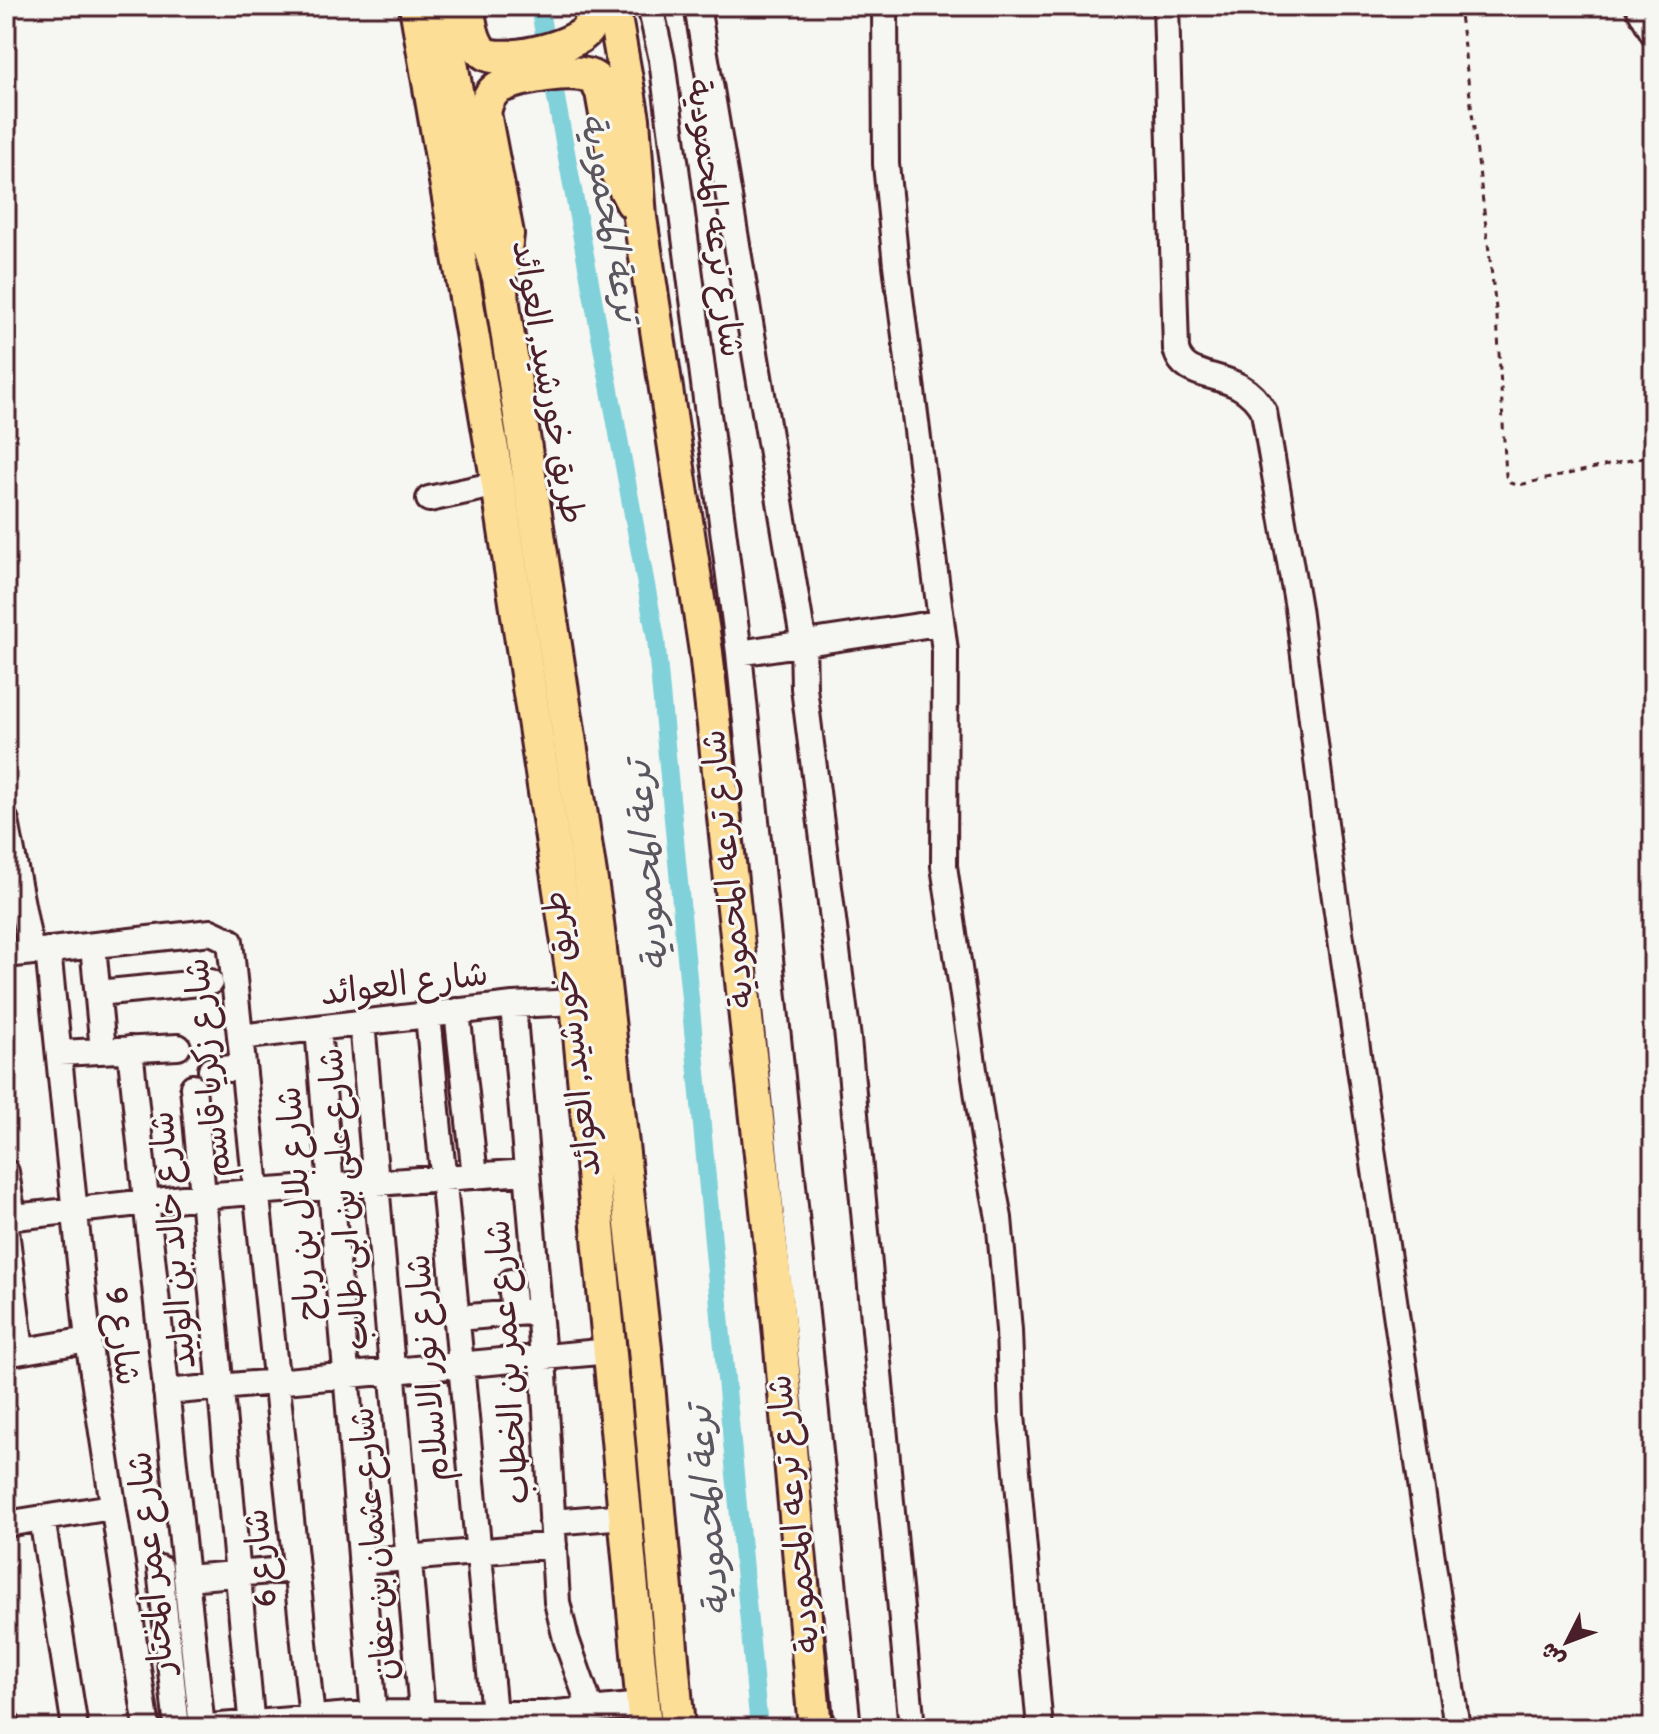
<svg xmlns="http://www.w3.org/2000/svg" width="1659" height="1734" viewBox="0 0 1659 1734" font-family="Itim,'Playpen Sans Arabic',sans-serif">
<rect width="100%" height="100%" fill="#f6f6f2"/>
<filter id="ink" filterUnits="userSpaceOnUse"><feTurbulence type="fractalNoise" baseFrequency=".0125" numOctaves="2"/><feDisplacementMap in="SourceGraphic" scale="16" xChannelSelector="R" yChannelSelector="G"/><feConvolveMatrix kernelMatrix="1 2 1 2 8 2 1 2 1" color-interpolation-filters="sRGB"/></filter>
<g filter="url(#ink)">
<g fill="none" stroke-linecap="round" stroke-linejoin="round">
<!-- canal -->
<path stroke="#80d1d9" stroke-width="18" d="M539,6L656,639L759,1728"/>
<!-- minor casing -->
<g stroke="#4a1f2b" stroke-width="30">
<path id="minor" d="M650,6L662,60L739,653L848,1728
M697,6L803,639L804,688L848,1039L912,1728
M885,6L886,164L896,265L945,651L944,866L985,1145L999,1218L1009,1330L1012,1415L1040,1728
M1166,6L1176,349C1184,387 1239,364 1264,412L1298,608L1331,871L1457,1728
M1638,6L1653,33
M429,499L498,484
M739,653L939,623
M6,821L31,952
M93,946L103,1050
M48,950L88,1340L147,1728
M6,955L211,932L230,941L313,1728
M98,993L210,982
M513,1005L543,1357L557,1602L566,1639L591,1710
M457,1011L475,1176
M428,1015L494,1714
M362,1022L422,1712
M318,1028L375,1728
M240,1037L513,1005L577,1002
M130,1049L202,1728
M60,1053L178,1047
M211,1070L243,1067
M193,1087L252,1728
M6,1172L13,1217
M6,1218L201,1196L527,1172
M6,1230L21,1351
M511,1282L514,1313
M457,1318L539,1311
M6,1354L88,1340
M166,1392L610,1351
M42,1518L75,1728
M552,1522L625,1516
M6,1524L112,1507
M361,1562L554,1545
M160,1568L177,1728
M186,1578L296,1569
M6,1721L7,1728
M196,1728L374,1713L545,1714L643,1705"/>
</g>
<!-- major casing -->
<g stroke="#4a1f2b" stroke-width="38">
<path id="major" d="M416,6L498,484L577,1002L645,1728
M441,6L475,198L499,278L596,914L645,1349L678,1728
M467,6C470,21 471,42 483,52C499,66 575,47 587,30C593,22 592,15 590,6
M613,6L633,119L640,218L706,652L776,1292L815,1728
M503,267L507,234L484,113C486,103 490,91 501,86C520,78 579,66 595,79L602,92L616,171L632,202"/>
</g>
<!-- path -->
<path stroke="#4a1f2b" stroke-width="3" stroke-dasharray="6 6" stroke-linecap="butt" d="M1459,6L1497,317L1506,476L1510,483L1519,485L1653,455"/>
<!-- minor -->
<use href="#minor" stroke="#f6f6f2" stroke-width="24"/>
<!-- major -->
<use href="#major" stroke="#fcde96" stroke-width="32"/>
</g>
</g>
<g text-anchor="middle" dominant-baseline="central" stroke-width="6" stroke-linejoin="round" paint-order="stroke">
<!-- street labels -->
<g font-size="34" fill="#4a1f2b" stroke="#f6f6f2">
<text transform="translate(716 218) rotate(83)">شارع ترعه المحمودية</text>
<text transform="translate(549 382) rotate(80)">طريق خورشيد, العوائد</text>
<text transform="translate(727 869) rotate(-96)">شارع ترعه المحمودية</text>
<text transform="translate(404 983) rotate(-7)">شارع العوائد</text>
<text transform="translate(571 1034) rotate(-97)">طريق خورشيد, العوائد</text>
<text transform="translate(207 1068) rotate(-96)">شارع زكريا قاسم</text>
<text transform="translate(343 1199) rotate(-95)">شارع على بن ابى طالب</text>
<text transform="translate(298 1204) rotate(-95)">شارع بلال بن رباح</text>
<text transform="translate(172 1240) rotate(-95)">شارع خالد بن الوليد</text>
<text transform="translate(123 1336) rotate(83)">شارع 9</text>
<text transform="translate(507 1362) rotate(-94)">شارع عمر بن الخطاب</text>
<text transform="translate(427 1368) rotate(-95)">شارع نور الاسلام</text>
<text transform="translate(793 1514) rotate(-96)">شارع ترعه المحمودية</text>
<text transform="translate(373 1544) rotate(-95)">شارع عثمان بن عفان</text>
<text transform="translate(260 1558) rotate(-96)">شارع 6</text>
<text transform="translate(150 1563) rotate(-96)">شارع عمر المختار</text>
</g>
<!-- water labels -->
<g font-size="36" font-style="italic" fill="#5a545f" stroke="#f6f6f2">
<text transform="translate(611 217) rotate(80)">ترعة المحمودية</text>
<text transform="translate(646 866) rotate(-95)">ترعة المحمودية</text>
<text transform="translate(707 1511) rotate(-95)">ترعة المحمودية</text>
</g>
</g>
<!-- margin -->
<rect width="1659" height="1734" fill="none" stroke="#f6f6f2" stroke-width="32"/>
<rect x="16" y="16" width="1627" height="1702" fill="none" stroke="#4a1f2b" stroke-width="3" filter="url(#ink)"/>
<!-- north arrow -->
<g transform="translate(1567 1642) rotate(228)" stroke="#f6f6f2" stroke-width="6" paint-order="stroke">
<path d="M0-6L14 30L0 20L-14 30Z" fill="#4a1f2b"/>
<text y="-12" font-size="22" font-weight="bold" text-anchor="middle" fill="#4a1f2b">ش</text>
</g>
</svg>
